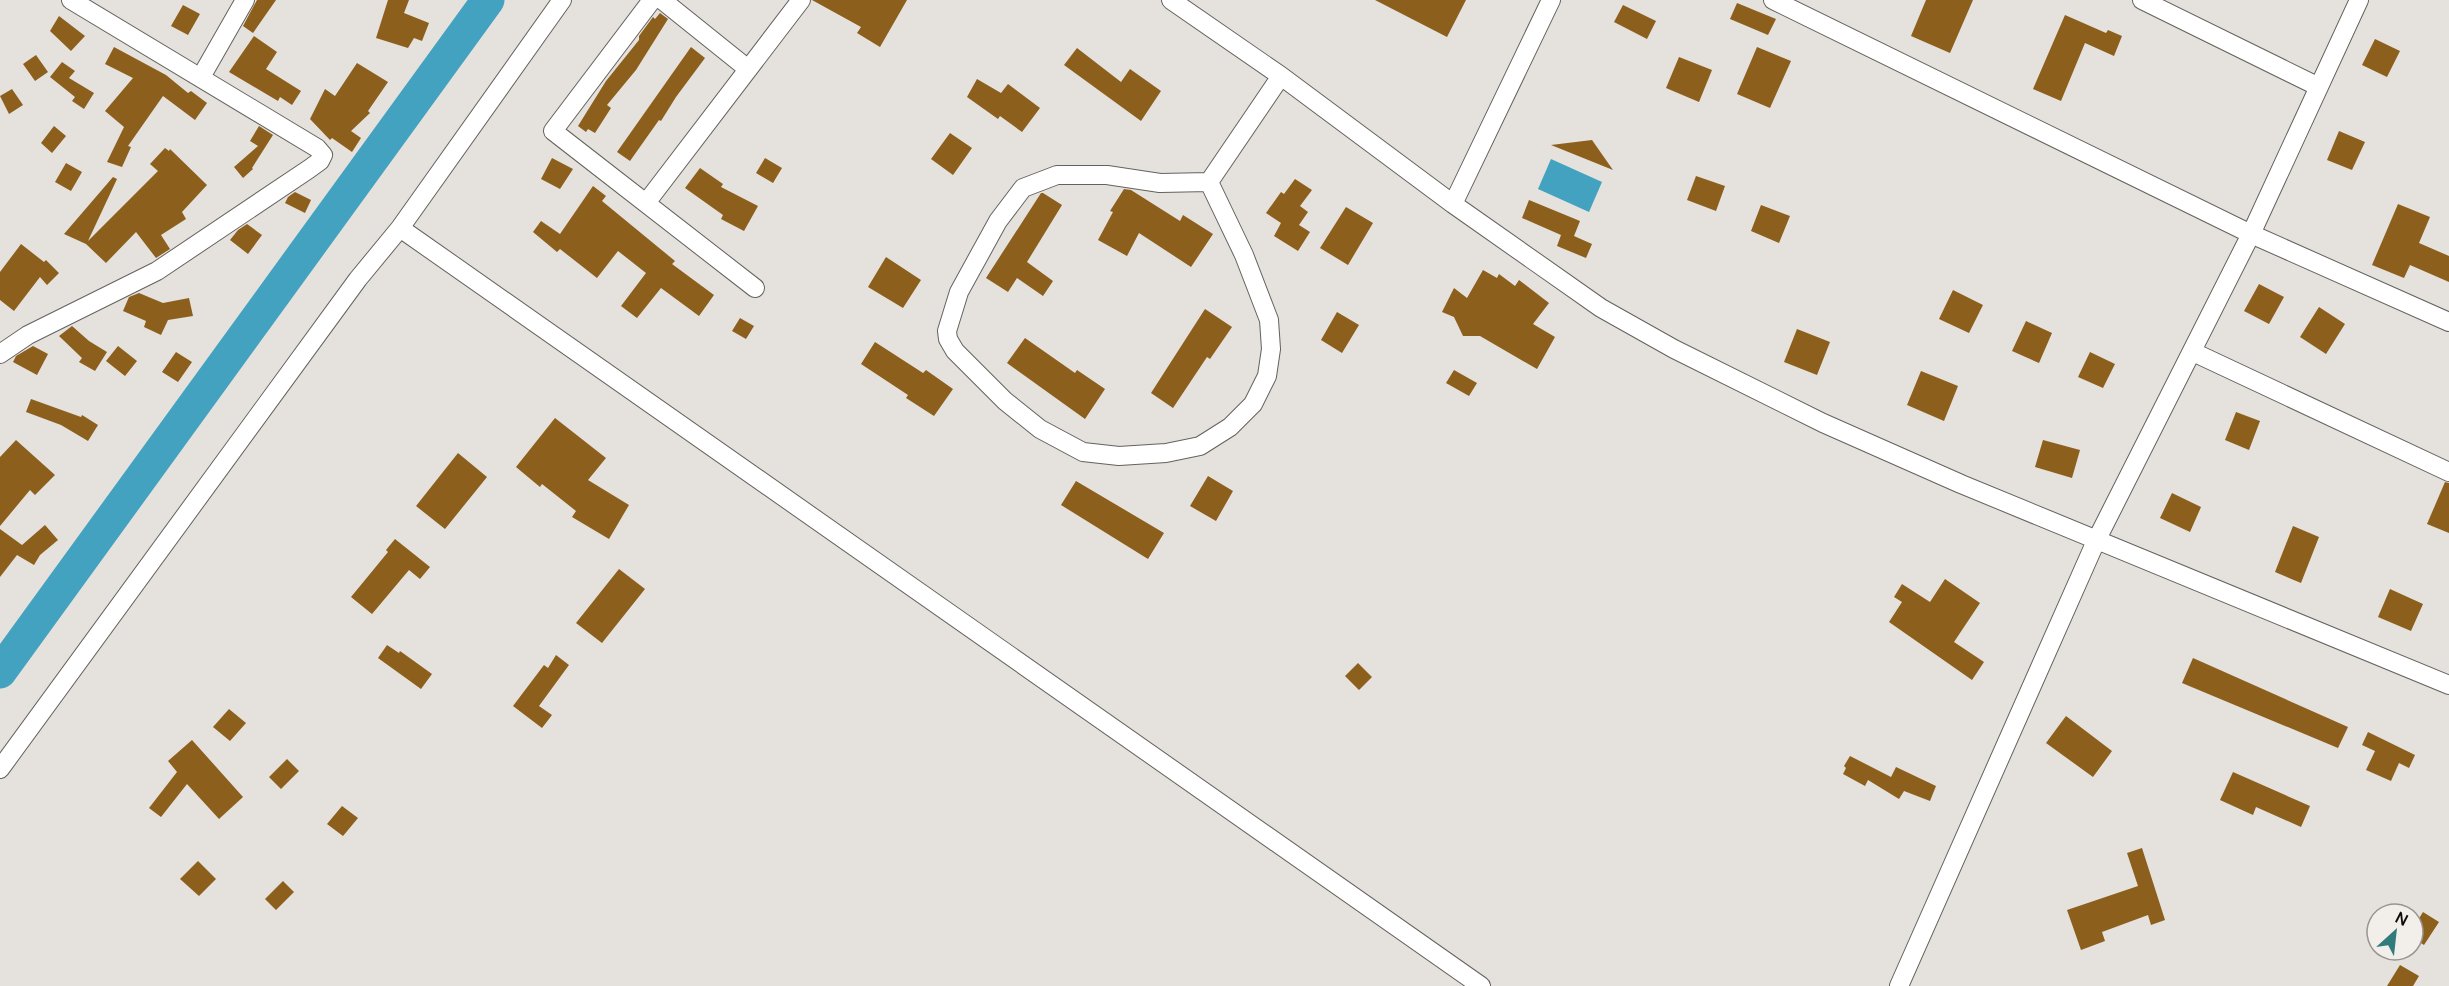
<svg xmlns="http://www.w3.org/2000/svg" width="2449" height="986" viewBox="0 0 2449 986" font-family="Manrope,sans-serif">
<rect width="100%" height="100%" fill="#e5e1dc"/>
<!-- water -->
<path fill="#42a2c0" d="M1551,159L1602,182L1589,212L1538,189Z"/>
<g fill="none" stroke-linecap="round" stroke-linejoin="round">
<!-- river -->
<path stroke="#42a2c0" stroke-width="33" d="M0,672L488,0"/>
</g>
<!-- building -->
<path fill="#8c5f1c" d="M276,0L253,33L243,26L257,0Z
M388,0H409L404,13L429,23L422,41L414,38L408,48L376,38Z
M812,0H907L880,47L857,33L861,27Z
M1375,0H1466L1447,37Z
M1926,0H1973L1950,53L1911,36Z
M1737,3L1776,19L1768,35L1730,19Z
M183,5L200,14L188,35L171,26Z
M1623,5L1656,21L1647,39L1614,22Z
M660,13L668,19L636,70L607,105L611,108L595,133L588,129L586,132L578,126L606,81L639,40V36L653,17L655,19Z
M2065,15L2106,33L2108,30L2122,36L2114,56L2085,43L2061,101L2033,89Z
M59,16L85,36L71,51L50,31Z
M254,36L277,52L266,69L301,91L292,105L280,97L278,101L229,72Z
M2375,39L2400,51L2387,77L2362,65Z
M114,47L166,75L188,93L191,91L207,103L195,120L163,96L128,146L131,147L122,167L107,162L124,127L105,111L133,78L105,64Z
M691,47L705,58L676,97L661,121L659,120L630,161L617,152Z
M1757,47L1791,61L1770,108L1737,94Z
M1077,48L1121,82L1130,69L1161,91L1141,121L1064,65Z
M36,55L48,72L35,81L23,64Z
M1679,57L1712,70L1699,102L1666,88Z
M62,62L75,71L69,78L94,93L84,109L72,101L75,97L50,77Z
M357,63L388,82L368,111L370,113L351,131L361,138L352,152L332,138L330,140L310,119L325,89L335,96Z
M977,79L1001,93L1008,84L1040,108L1022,132L1000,116L998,119L967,97Z
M12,89L23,105L9,114L0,96Z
M54,126L66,136L52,153L41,143Z
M259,126L273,135L252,168L253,169L243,178L234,167L258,146L250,141Z
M2339,131L2365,142L2352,170L2327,160Z
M950,133L972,148L953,175L931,159Z
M1592,140L1613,170L1551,145Z
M165,148L169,151L170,149L207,185L182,212L186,219L161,235L170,249L156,258L136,232L106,263L86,244L64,234L113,177L117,179L88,241L158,171L150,164Z
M552,158L573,169L560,189L541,179Z
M765,158L782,168L773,183L756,173Z
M66,163L82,172L71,191L55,182Z
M700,168L723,184L721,187L758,206L744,231L721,219L723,215L685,188Z
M1696,176L1725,186L1716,211L1687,200Z
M1295,179L1312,190L1300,206L1308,212L1299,225L1310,232L1298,251L1274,236L1281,223L1266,213L1281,192L1284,194Z
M593,186L606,196L602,201L675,261L672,264L714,295L699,316L661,288L637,318L621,306L646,273L618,251L597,278L560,249L557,252L533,232L541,221L560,234Z
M1124,189L1131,190L1180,221L1183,215L1213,234L1191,267L1139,233L1127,256L1098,240L1113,212L1110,211Z
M295,192L311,200L305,213L285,203L288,197Z
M1041,193H1043L1062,205L1027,262L1053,281L1043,296L1017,278L1008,292L986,278Z
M1529,200L1580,221L1574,236L1592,244L1586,258L1557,246L1561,235L1522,218Z
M2398,204L2430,217L2419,243L2449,256V282L2410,265L2404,278L2372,265Z
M1761,205L1790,216L1779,243L1751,231Z
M1346,207L1373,223L1348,265L1320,248Z
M247,224L262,235L248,254L230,240L238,230Z
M21,244L44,262L46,260L59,273L47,285L40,277L14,311L0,300V272Z
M886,257L921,280L903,308L868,287Z
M1483,270L1497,278L1499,274L1515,286L1519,280L1549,303L1533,324L1555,337L1537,369L1480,336H1463L1454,317L1442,312L1454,288L1467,298Z
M2259,284L2284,297L2269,324L2244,311Z
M1953,290L1983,305L1969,333L1939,319Z
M139,293L163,303L189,298L193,316L168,320L161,335L144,327L146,321L123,311L129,297Z
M2319,307L2345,324L2326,354L2300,337Z
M1205,309L1232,327L1210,359L1207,357L1173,408L1151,393Z
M1337,312L1359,325L1342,353L1321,340Z
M740,318L754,326L746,339L732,331Z
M2026,321L2052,333L2039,363L2012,351Z
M72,326L89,341L107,352L95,371L79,362L82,358L59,336Z
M1797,329L1830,342L1817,375L1784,362Z
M1025,338L1075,373L1077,370L1105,389L1085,419L1007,363Z
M875,342L923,373L926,370L953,389L934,416L906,398L908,395L861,364Z
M33,346L48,354L37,375L13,362L16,356Z
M118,346L137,361L125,376L106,361Z
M176,352L192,362L178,382L162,372Z
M2090,352L2115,364L2103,388L2078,377Z
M1454,370L1477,383L1469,396L1446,383Z
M1921,371L1958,386L1944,421L1907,405Z
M31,399L81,417L82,415L98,425L88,441L61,425L26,412Z
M2236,412L2260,421L2249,450L2225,440Z
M555,418L606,458L588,480L629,505L609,539L572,517L576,511L542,484L540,487L516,467Z
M16,440L55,475L35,495L30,490L0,526V457Z
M2043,440L2080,450L2072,478L2035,467Z
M458,453L487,477L445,529L416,506Z
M1208,476L1233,491L1216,521L1190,506Z
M1076,481L1164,533L1148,559L1061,505Z
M2445,482L2449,483V533L2427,524Z
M2172,493L2201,507L2190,532L2160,518Z
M45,525L58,540L40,555L34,565L17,555L0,577V529L22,545Z
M2293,526L2319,537L2301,583L2275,572Z
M395,539L430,567L420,579L409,570L372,614L351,597L388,552L386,550Z
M619,569L645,589L602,643L576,623Z
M1945,579L1980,603L1954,642L1984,662L1972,680L1889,622L1902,602L1894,597L1902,584L1930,602Z
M2390,589L2423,604L2411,631L2378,617Z
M387,645L399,653L400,651L432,674L421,689L378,658Z
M556,655L569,665L539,706L552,715L542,728L513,706L544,665L548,668Z
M2193,658L2348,727L2338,748L2182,683Z
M1358,663L1372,677L1359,690L1345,676Z
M229,709L246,723L230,741L213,727Z
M2066,716L2112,751L2093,777L2046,743Z
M2368,732L2415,755L2409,768L2399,763L2391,781L2366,770L2375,751L2362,745Z
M192,740L243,797L219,819L187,784L161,817L149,808L177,772L168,761Z
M1850,756L1891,777L1896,767L1936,786L1930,801L1904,791L1899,799L1868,780L1865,786L1843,774L1846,768L1844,766Z
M287,759L299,771L281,789L269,777Z
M2233,772L2310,806L2301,827L2256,807L2253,815L2220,800Z
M342,806L358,818L343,836L327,824Z
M2142,848L2165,920L2151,925L2148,915L2102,932L2105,941L2081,950L2067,910L2138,886L2127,853Z
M198,861L216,879L199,896L180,879Z
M283,881L294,892L276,910L265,899Z
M2423,912L2439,922L2424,945L2413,938V928Z
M2400,965L2419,976L2413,986H2387Z"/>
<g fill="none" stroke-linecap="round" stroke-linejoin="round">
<!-- minor casing -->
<g stroke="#65625e" stroke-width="20">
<path id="minor" d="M652,0L553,131L755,288
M662,0L748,69
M1171,0L1281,76L1453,204L1601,308L1674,349L1823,423L1961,484L2449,685
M1773,0L2251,234L2449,322
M2142,0L2319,87
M201,77L245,0
M1057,175H1107L1160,183L1209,182L1244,255L1269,320L1271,349L1267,376L1253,404L1230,427L1200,446L1166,453L1119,456L1083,452L1040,429L1005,401L955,351L948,339L947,331L959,292L998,221L1023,188Z
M1209,182L1281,76
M646,203L801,0
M1453,204L1551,0
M400,228L1481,986
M2193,352L2449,472
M0,354L28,335L157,271L309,169L320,161L323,155L317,148L71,0
M0,769L358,279L400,228L562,0
M1899,986L2096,541L2251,234L2359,0"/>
</g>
<!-- minor -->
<use href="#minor" stroke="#fff" stroke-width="18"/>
</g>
<!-- north arrow -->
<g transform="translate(2395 932) rotate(27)"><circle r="28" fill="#f2eee9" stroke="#979491" stroke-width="1.5"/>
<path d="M0-4.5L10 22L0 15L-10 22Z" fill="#327b7d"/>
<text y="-9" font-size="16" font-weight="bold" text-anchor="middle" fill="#0f0d0c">N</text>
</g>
</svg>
